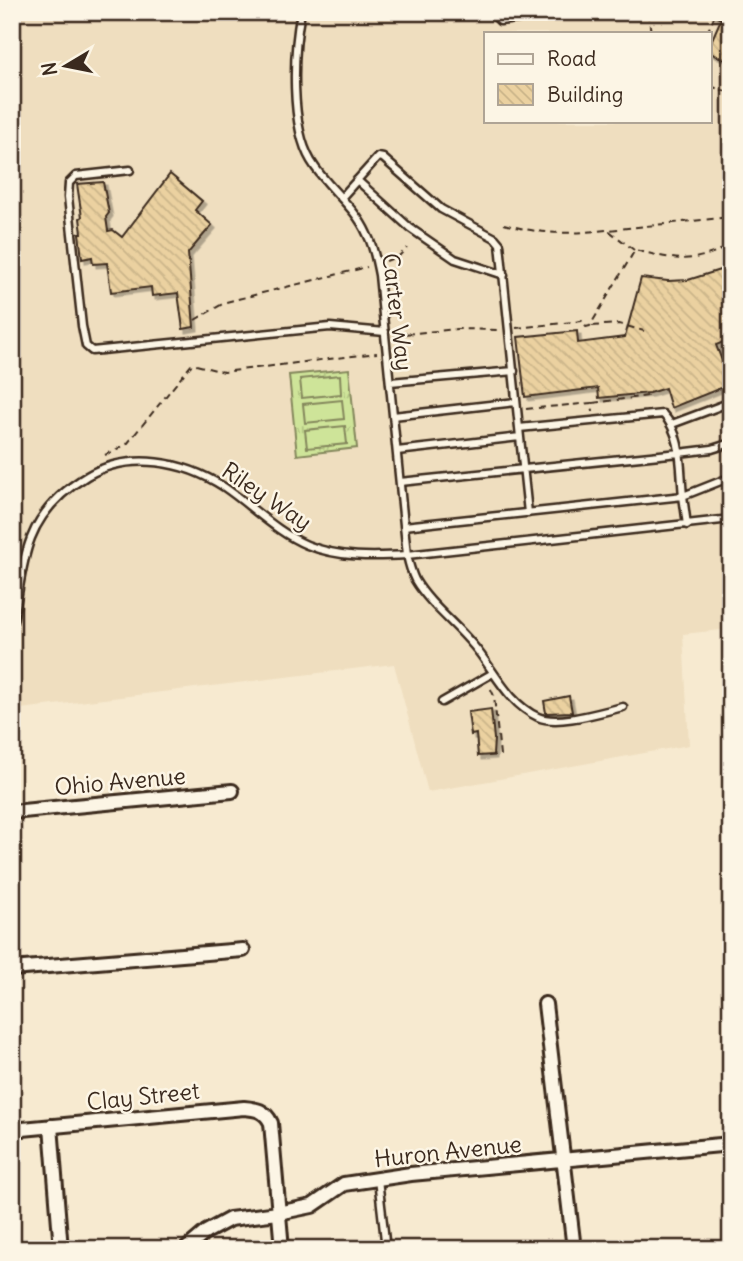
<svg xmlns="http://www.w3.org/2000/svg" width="743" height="1261" viewBox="0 0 743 1261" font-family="Delius,sans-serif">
<defs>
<pattern id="park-tufts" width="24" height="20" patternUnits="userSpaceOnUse" patternTransform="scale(1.75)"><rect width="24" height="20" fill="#cee499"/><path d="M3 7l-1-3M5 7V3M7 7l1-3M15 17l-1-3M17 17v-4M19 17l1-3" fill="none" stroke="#b2c483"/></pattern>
<pattern id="building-back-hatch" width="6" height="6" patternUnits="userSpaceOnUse" patternTransform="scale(1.75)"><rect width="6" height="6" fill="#ebd1a0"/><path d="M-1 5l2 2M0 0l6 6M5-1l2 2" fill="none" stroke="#cab489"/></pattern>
<filter id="shadow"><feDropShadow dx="3.5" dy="3.5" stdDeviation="0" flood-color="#0004"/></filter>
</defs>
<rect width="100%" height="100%" fill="#f7ead0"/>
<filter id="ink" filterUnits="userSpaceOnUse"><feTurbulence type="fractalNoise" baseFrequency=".0143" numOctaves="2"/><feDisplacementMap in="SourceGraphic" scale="14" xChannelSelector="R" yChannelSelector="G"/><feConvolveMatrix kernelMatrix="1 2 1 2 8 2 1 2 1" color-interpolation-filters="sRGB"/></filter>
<g filter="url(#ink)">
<!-- built -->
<path fill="#efdebf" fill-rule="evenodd" d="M12,12H731V629L683,634L689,745L428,792L394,664L12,710ZM486,33H710V121H486Z"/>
<!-- park -->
<path fill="url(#park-tufts)" stroke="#84875c" stroke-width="2" d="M349,369L357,448L297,455L289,375Z"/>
<!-- garden -->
<path fill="#cee499" stroke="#84875c" stroke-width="2" d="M340,375L341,394L302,398L300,379Z
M342,400L344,419L305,423L303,404Z
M345,426L347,444L307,448L305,430Z"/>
<!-- building -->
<path fill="url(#building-back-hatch)" stroke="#3b2a1e" stroke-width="2" filter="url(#shadow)" d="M708,12H731V62L710,53V44L721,19Z
M170,174L202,201L195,210L212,225L188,253L194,327L183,329L178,293L152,296L151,287L111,292L107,263L93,264L92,257L82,259L79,233H82L80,218L82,217L77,184L103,182L109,213L106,217L108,231L113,230L122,237Z
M720,270L726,277L731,275V339L716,345L731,384L671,408L665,388L649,393L599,398L598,388L525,397L518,337L577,331L578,343L625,337L641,278L668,281L688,280Z
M569,696L572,712L546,713L544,701Z
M491,709L494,739L493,755L478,756L476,734L471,735L468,712Z"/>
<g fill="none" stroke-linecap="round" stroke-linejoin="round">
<!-- lane casing -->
<g stroke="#3b2a1e" stroke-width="11">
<path id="lane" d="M301,12C293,52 290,126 311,161C327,188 354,205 367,234C374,247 376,261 379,275L407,555C409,564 411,572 415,580C430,605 455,623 473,645C494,669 507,703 538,717C558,726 601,712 623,707
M491,12L500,21L572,12
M130,170L76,176L69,183L68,197L82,326L86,346L92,351L330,327L385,332
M357,180L410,228L455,259L504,275
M341,198L378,157L383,158L441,209L495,238L500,244L519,428
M390,382L514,371
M393,416L516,402
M672,424L731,402
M397,451L520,437
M400,482L679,453L712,449L731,443
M528,513L519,428L663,414C683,435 680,469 683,496L731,477
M404,526L683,496L687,525
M12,627C19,597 20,566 31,538C42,510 62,491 87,476C130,451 184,461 224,487C252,506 276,532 307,545C340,558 373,557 407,555L731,519
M442,702L493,673
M378,1179L386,1249"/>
</g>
<!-- street casing -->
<g stroke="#3b2a1e" stroke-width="18">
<path id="street" d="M12,812L232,791
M12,969L243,950
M545,1004L574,1249
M51,1126L61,1249
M12,1130L244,1108C256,1109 265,1110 271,1123L282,1249
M186,1249L206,1232L230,1219L278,1213L312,1206L344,1184L411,1174L731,1144"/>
</g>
<!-- path -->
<path stroke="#3b2a1e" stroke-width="2" stroke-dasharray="7 5" stroke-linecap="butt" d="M648,12L651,33
M707,33L714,17
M710,86L731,93
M504,224C543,235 567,234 607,230
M634,250L608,230L731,217
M386,261L399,256L407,248
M195,320L226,302L367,267
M592,326L619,324L644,331
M516,328L582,321L586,327L590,326L635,250C677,260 690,265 731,245
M394,335L457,329L500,330
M593,403L648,396
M526,409L592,403L593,412
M105,455L127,444L192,364L224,372L377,353
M488,756L500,755L494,696L489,685"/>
<!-- lane -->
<use href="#lane" stroke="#fcf5e5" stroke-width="6"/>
<!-- street -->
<use href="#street" stroke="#fcf5e5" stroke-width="12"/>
</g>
</g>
<g text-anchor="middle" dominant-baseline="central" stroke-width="5" stroke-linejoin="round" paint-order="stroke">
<!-- street labels -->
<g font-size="23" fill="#3b2a1e" stroke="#fcf5e5">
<text transform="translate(398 312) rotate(83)">Carter Way</text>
<text transform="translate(267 496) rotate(34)">Riley Way</text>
<text transform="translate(120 781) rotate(-5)">Ohio Avenue</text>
<text transform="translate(143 1096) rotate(-6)">Clay Street</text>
<text transform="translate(448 1151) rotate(-6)">Huron Avenue</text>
</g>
</g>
<!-- margin -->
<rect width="743" height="1261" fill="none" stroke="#fcf5e5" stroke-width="42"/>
<rect x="21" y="21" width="701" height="1219" fill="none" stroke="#3b2a1e" stroke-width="2.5" filter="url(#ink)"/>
<!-- legend -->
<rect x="484" y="32" width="228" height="91" fill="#fcf5e5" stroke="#afa495" stroke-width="2"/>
<rect x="498" y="54" width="35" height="10" fill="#fcf5e5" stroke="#afa495" stroke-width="2"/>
<text x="547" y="66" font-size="21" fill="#3b2a1e">Road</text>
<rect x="498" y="84" width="35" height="21" fill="url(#building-back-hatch)" stroke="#afa495" stroke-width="2"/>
<text x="547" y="102" font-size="21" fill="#3b2a1e">Building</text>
<!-- north arrow -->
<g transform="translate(66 66) rotate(260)" stroke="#fcf5e5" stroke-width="5" paint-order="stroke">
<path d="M0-5L12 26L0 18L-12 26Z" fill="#3b2a1e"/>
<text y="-10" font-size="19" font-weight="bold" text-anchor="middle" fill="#3b2a1e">N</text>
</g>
</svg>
